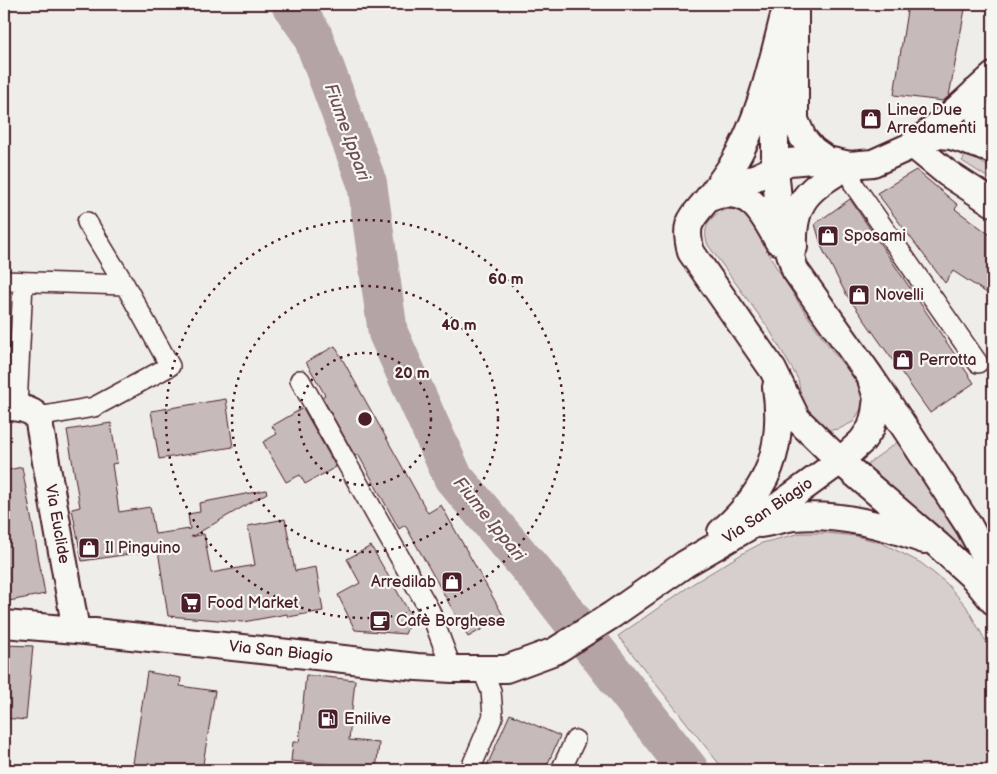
<svg xmlns="http://www.w3.org/2000/svg" width="997" height="774" viewBox="0 0 997 774" font-family="'Balsamiq Sans',sans-serif">
<rect width="100%" height="100%" fill="#efedea"/>
<filter id="ink" filterUnits="userSpaceOnUse"><feTurbulence type="fractalNoise" baseFrequency=".02" numOctaves="2"/><feDisplacementMap in="SourceGraphic" scale="10" xChannelSelector="R" yChannelSelector="G"/><feConvolveMatrix kernelMatrix="1 2 1 2 8 2 1 2 1" color-interpolation-filters="sRGB"/></filter>
<g filter="url(#ink)">
<!-- green -->
<path fill="#d7cfce" stroke="#90777c" d="M967,153L993,170V181L962,161Z
M728,209H736L749,217L775,265L800,305L833,352L857,382L861,391L863,399L862,407L853,422L839,429L830,430L821,428L803,407L798,379L769,329L708,245C701,228 710,214 728,209Z
M899,441L964,541V549L863,467Z
M801,533H827L856,536L882,543L921,563L946,583L966,606L993,654V770H724L618,636L694,583L745,552L762,543Z"/>
<g fill="none" stroke-linecap="round" stroke-linejoin="round">
<!-- river -->
<path stroke="#b4a4a5" stroke-width="40" d="M291,4L312,34L367,183L388,333L453,477L550,592L689,770"/>
</g>
<!-- building -->
<path fill="#c6babb" stroke="#4a1f2b" d="M908,4H966L949,96L943,101L894,95Z
M916,170L958,205L955,209L993,237V297L953,271L945,283L877,193Z
M850,199L974,383L930,413L846,294L822,248L815,224Z
M335,346L428,513L441,505L504,617L468,637L405,525L399,529L358,454L355,456L322,397L325,395L306,362Z
M226,399L233,447L159,459L151,411Z
M303,408L336,467L305,484L300,475L286,482L263,442L277,434L272,426Z
M111,423L117,463L112,464L119,512L150,507L155,534L190,529L188,514L200,512L199,503L266,490L267,493L191,537L204,534L211,573L255,565L248,526L285,519L295,571L316,567L323,611L288,617L287,614L243,622L168,616L158,550L82,561L72,509L80,507L67,430Z
M22,467L45,594L4,602V471Z
M371,546L412,617L405,634L355,630L338,595L360,583L347,559Z
M4,645L33,646L26,720L4,718Z
M147,672L181,678L180,686L215,691L202,770H132Z
M306,675L355,680L349,740L379,743L376,770H358L359,767L291,761L293,742H299Z
M510,714L560,736L545,770H485Z"/>
<g fill="none" stroke-linecap="round" stroke-linejoin="round">
<!-- street casing -->
<g stroke="#4a1f2b" stroke-width="22">
<path id="street" d="M849,165L854,185L978,363
M4,281L125,285
M300,380L430,611L452,669
M17,407L23,282
M38,417L94,407L170,366L125,285L87,222
M470,770L493,716L491,691L482,669
M561,770L575,740"/>
</g>
<!-- secondary casing -->
<g stroke="#4a1f2b" stroke-width="30">
<path id="secondary" d="M787,4C773,57 762,116 733,164C725,176 715,190 706,201C689,221 684,225 691,252L773,370L797,419L840,461L938,545L974,578L993,601
M795,11V120L803,138L813,150L827,160
M782,72L775,121V168L780,220L795,270L870,376L907,431L969,526L993,571
M975,92C977,114 981,127 993,144
M927,134L951,136L993,150
M913,145L947,173L993,203
M715,196C752,187 763,215 778,241
M713,197L789,162L812,160H827L849,165L873,163L913,145L948,117L993,76
M794,247C792,198 811,188 849,165
M4,407C17,407 29,408 38,417L76,630
M760,524C771,522 783,519 794,517C839,513 883,525 924,540
M721,532C768,491 785,449 776,387
M4,624L76,630L417,667L452,669H506L555,651L612,615L685,564L752,525L840,461L862,441L871,428L875,413L877,398L870,376"/>
</g>
<!-- street -->
<use href="#street" stroke="#f6f6f2" stroke-width="19"/>
<!-- secondary -->
<use href="#secondary" stroke="#f6f6f2" stroke-width="26"/>
</g>
</g>
<!-- distance rings -->
<g fill="none" stroke="#4a1f2b" stroke-width="2.5" stroke-dasharray="2.5 5">
<circle cx="365" cy="419" r="66"/>
<circle cx="365" cy="419" r="133"/>
<circle cx="365" cy="419" r="199"/>
</g>
<!-- icons -->
<defs>
<g id="shop-square" transform="scale(1.125)"><rect x="-9" y="-9" width="18" height="18" rx="4" fill="#4a1f2b" stroke="#f6f6f2"/><path d="M-5-2.5h2.3a2.7 3.5 0 0 1 5.4 0H5L5.5 6h-11ZM-1.5-2.5h3a1.5 2.3 0 0 0-3 0Z" fill="#fff"/></g>
<g id="supermarket-square" transform="scale(1.125)"><rect x="-9" y="-9" width="18" height="18" rx="4" fill="#4a1f2b" stroke="#f6f6f2"/><path d="M-6-5.5h2.5l.6 2H6L4.5 2H-2.5L-4.4-4H-6ZM-1.5 3.2a1.3 1.3 0 1 0 .1 0ZM3 3.2a1.3 1.3 0 1 0 .1 0Z" fill="#fff"/></g>
<g id="cafe-square" transform="scale(1.125)"><rect x="-9" y="-9" width="18" height="18" rx="4" fill="#4a1f2b" stroke="#f6f6f2"/><path d="M-5.5-4.5H6V0H3Q3 3.5 0 3.5H-2.5Q-5.5 3.5-5.5 0ZM3-3.2v2h1.7v-2ZM-6 4.5H4V6H-6Z" fill="#fff"/></g>
<g id="fuel-square" transform="scale(1.125)"><rect x="-9" y="-9" width="18" height="18" rx="4" fill="#4a1f2b" stroke="#f6f6f2"/><path d="M-5.5-6h7V0h2V4h1.3V-2.5L3-4.5l.8-.8L6-3V5H2.5V1h-1V6h-7ZM-4.2-4.7v3.2H.2V-4.7Z" fill="#fff"/></g>
</defs>
<g fill-rule="evenodd">
<use href="#shop-square" x="871" y="119"/>
<use href="#shop-square" x="828" y="236"/>
<use href="#shop-square" x="859" y="295"/>
<use href="#shop-square" x="903" y="360"/>
<use href="#shop-square" x="89" y="548"/>
<use href="#shop-square" x="452" y="582"/>
<use href="#supermarket-square" x="191" y="603"/>
<use href="#cafe-square" x="380" y="621"/>
<use href="#fuel-square" x="328" y="719"/>
</g>
<g text-anchor="middle" dominant-baseline="central" stroke-width="4.5" stroke-linejoin="round" paint-order="stroke">
<!-- poi labels -->
<g font-size="16" fill="#4a1f2b" stroke="#f6f6f2" text-anchor="start">
<text x="887" y="110">Linea Due<tspan x="887" dy="18">Arredamenti</tspan></text>
<text x="844" y="236">Sposami</text>
<text x="875" y="295">Novelli</text>
<text x="919" y="360">Perrotta</text>
<text x="105" y="548">Il Pinguino</text>
<text x="436" y="582" text-anchor="end">Arredilab</text>
<text x="207" y="603">Food Market</text>
<text x="396" y="621">Cafè Borghese</text>
<text x="344" y="719">Enilive</text>
</g>
<!-- street labels -->
<g font-size="16" fill="#4a1f2b" stroke="#f6f6f2">
<text transform="translate(768 511) rotate(-34)">Via San Biagio</text>
<text transform="translate(57 524) rotate(80)">Via Euclide</text>
<text transform="translate(281 652) rotate(6)">Via San Biagio</text>
</g>
<!-- water labels -->
<g font-size="18" font-style="italic" fill="#6f4e56" stroke="#f6f6f2">
<text transform="translate(347 132) rotate(70)">Fiume Ippari</text>
<text transform="translate(489 519) rotate(51)">Fiume Ippari</text>
</g>
</g>
<circle cx="365" cy="419" r="8" fill="#4a1f2b" stroke="#f6f6f2" stroke-width="2.5"/>
<g font-size="15" text-anchor="middle" font-weight="bold" fill="#4a1f2b" stroke="#f6f6f2" stroke-width="4.5" stroke-linejoin="round" paint-order="stroke">
<text x="506" y="284">60 m</text>
<text x="459" y="330">40 m</text>
<text x="412" y="378">20 m</text>
</g>
<!-- margin -->
<rect width="997" height="774" fill="none" stroke="#f6f6f2" stroke-width="20"/>
<rect x="10" y="10" width="977" height="754" fill="none" stroke="#4a1f2b" stroke-width="2" filter="url(#ink)"/>
</svg>
